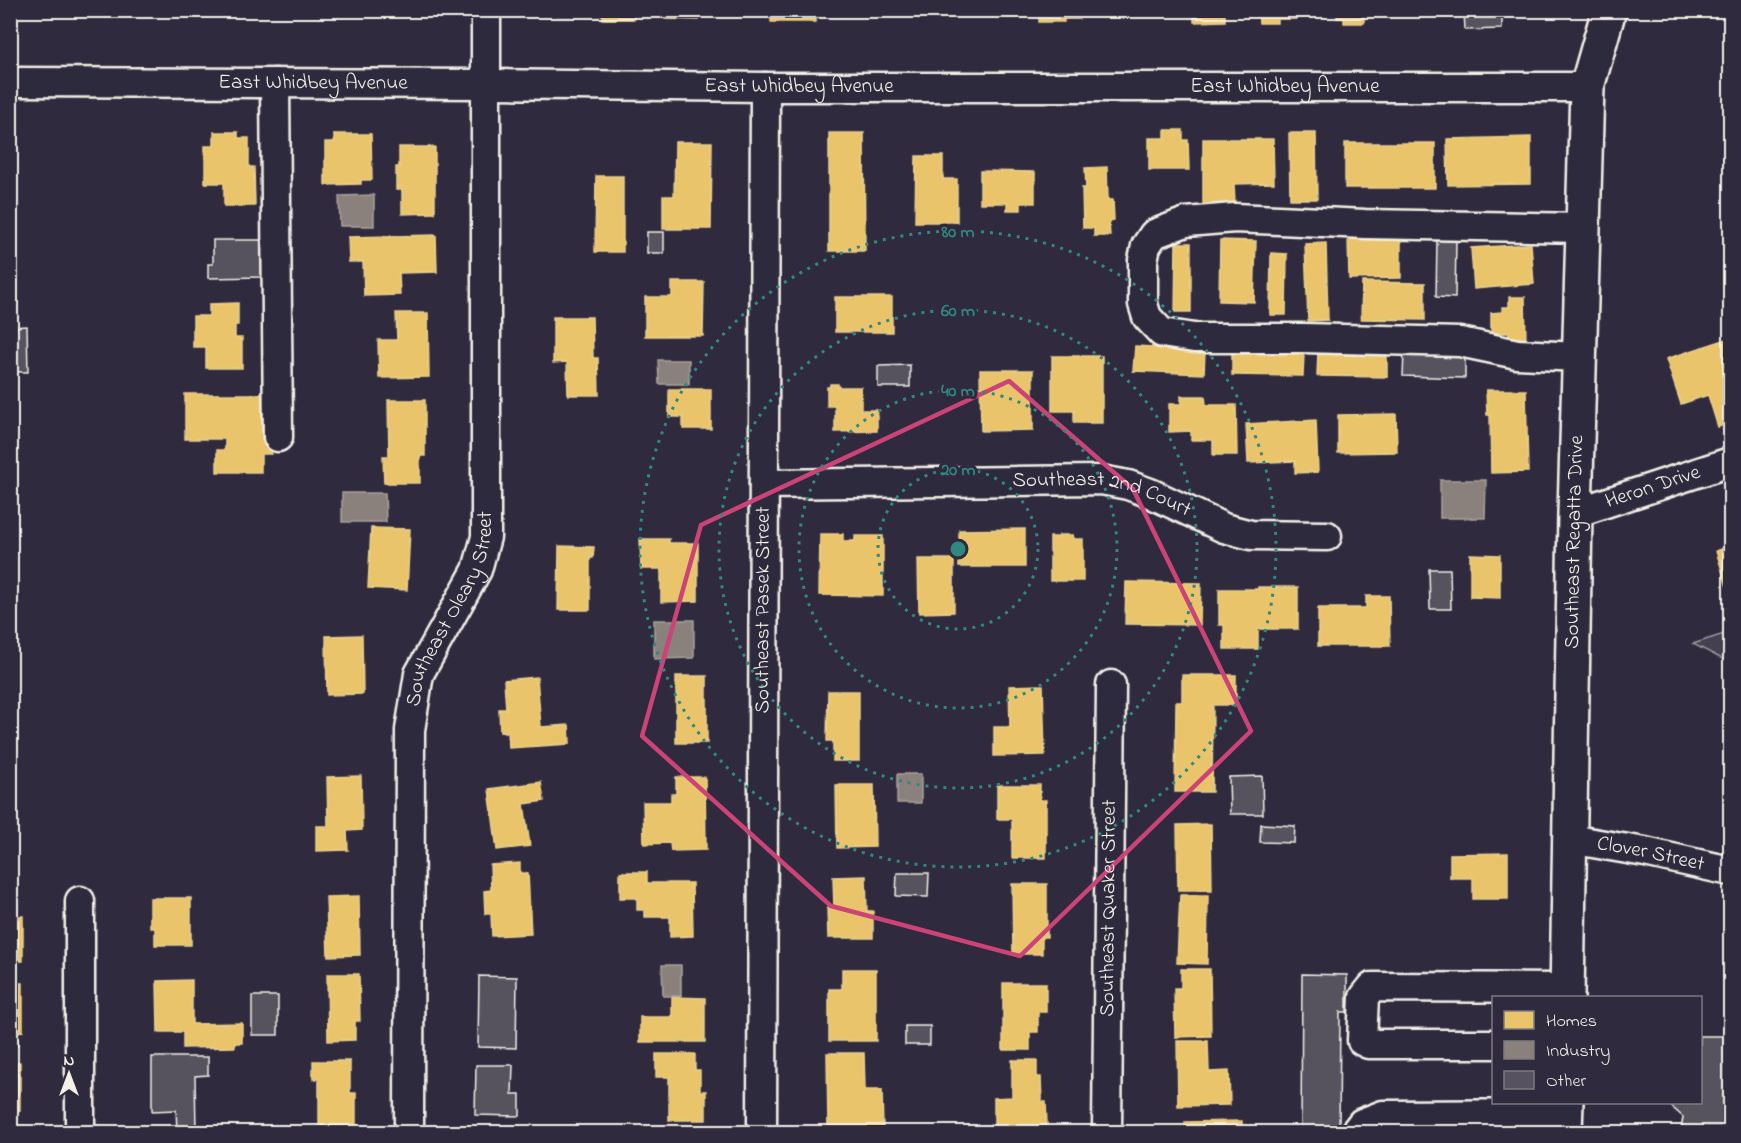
<svg xmlns="http://www.w3.org/2000/svg" width="1741" height="1143" viewBox="0 0 1741 1143" font-family="'Indie Flower',sans-serif">
<rect width="100%" height="100%" fill="#2f2a3d"/>
<filter id="ink" filterUnits="userSpaceOnUse"><feTurbulence type="fractalNoise" baseFrequency=".0167" numOctaves="2"/><feDisplacementMap in="SourceGraphic" scale="12" xChannelSelector="R" yChannelSelector="G"/><feConvolveMatrix kernelMatrix="1 2 1 2 8 2 1 2 1" color-interpolation-filters="sRGB"/></filter>
<g filter="url(#ink)">
<!-- green -->
<path fill="#454050" stroke="#9c989c" stroke-width="1.5" d="M1730,632V663L1693,644Z"/>
<!-- homes -->
<path fill="#e9c46a" stroke="#ecd290" stroke-width="1.5" d="M550,10H634V19H603V15H550Z
M646,10H715V14L699,13V20L665,19V12Z
M742,10H816V22H771V14H742Z
M835,10H903V15L835,16Z
M1039,10H1079V19H1064V22H1039Z
M1194,10H1225V21L1194,22Z
M1258,10H1296V19H1277V23H1259Z
M1337,10H1364V23H1344V18H1337Z
M1165,130H1183V140H1188L1189,170H1149V138H1165Z
M214,132H238V138H249V167H254L255,206H224V183H205V146H214Z
M829,133H864L865,251H829Z
M1289,133H1316L1317,199H1290Z
M334,134H371L372,180H361V184L325,185V142H334Z
M1531,137V184L1448,185L1447,139Z
M1203,139H1273L1274,183L1234,184L1235,205L1203,206Z
M675,142H712L711,229H663V196H674Z
M1345,143H1435V188H1345Z
M399,147H435V213L402,214V190H396V167H399Z
M916,156H943V179H957V222H915Z
M1107,167L1108,200H1113L1114,220L1109,221L1110,236H1094V228H1083L1082,188H1086L1085,168Z
M980,171L1035,172V203H1021V210H1007V203H980Z
M596,176H623V252H595Z
M436,235L437,272L399,273L400,295L364,296L363,262H349L348,237Z
M1348,238H1401V278L1349,279Z
M1220,240L1256,241L1254,302L1219,301Z
M1176,243H1191V312H1175Z
M1326,243L1328,320L1308,321L1305,244Z
M1531,244L1534,284L1474,289L1471,248Z
M1271,253L1287,254L1286,315H1270Z
M672,282H704L703,336H645V297H672Z
M1362,282L1425,283V320L1361,319Z
M835,297H892V332H835Z
M1509,297H1525L1526,341H1509V333H1491V313L1502,312V307H1509Z
M238,303V325H235V338H242V368H206V347H193V316H209V304Z
M396,313H428L429,377L379,378L378,340H397Z
M553,317H592L593,358H598L599,395H568L567,362L553,363Z
M1730,338V423L1718,427L1708,395L1681,404L1666,359Z
M1135,346L1205,350L1204,374L1133,371Z
M1318,351L1387,353V377L1317,376Z
M1232,352L1304,353L1303,376L1232,375Z
M1052,356H1102V423H1074V411H1052Z
M980,370H1033V430L981,431Z
M830,384H838V387H861V410H877V431L835,432V406H827V387H830Z
M669,389H711V429H683V417H669Z
M1486,390H1526L1528,472L1491,473L1490,415H1487Z
M185,394H271V454H261V472H217V450H225V439H185Z
M1181,396H1205L1206,405H1236L1237,455H1213V440H1191V431L1169,432V404H1181Z
M388,400H425V456H420V483H384L383,456H389Z
M1396,414L1397,452L1338,453V415Z
M1316,420L1318,472L1295,473V461L1248,463L1246,424Z
M371,528L410,529L407,590L368,588Z
M1025,529V567H959V530Z
M820,534H843V541H855V536H883V596L819,595Z
M1059,535H1073V539H1083V581H1050V537H1059Z
M640,539H669V543H698V601L661,602V569H641Z
M559,546L594,547L593,558H590V610H558Z
M1730,546V592L1729,593L1716,551Z
M1470,554L1500,555V598L1470,597Z
M918,559H954V612L919,613Z
M1126,582L1201,583L1200,625L1125,624Z
M1258,587H1298V629H1258V649H1224V625H1219V589H1258Z
M1366,596H1389L1390,646H1318V608H1366Z
M362,635L363,694L327,695L326,636Z
M1182,675H1236V705H1213L1212,792H1175L1176,702H1182Z
M676,676H707V743H676Z
M537,677L541,727L569,725L570,744L509,748L508,732H500L499,709H506L504,680Z
M1043,685L1045,755L994,756V727H1010L1009,686Z
M828,691H859V761H833V741H827Z
M361,776L362,830L347,831L348,850L316,851V826H328L327,777Z
M676,777H705L706,850L671,851L670,843L644,844L643,802H671V794H676Z
M541,782L544,801L524,804L530,846L497,850L489,789Z
M836,785H874L875,847L837,848Z
M997,785H1040V800H1046V858H1012V819H997Z
M1211,824L1212,890H1178L1177,825Z
M1508,853V899H1473V878H1450V854Z
M520,863V873H528L531,934L492,936L491,914H485L484,891L491,890L490,865Z
M620,872H647V883H692L693,936L670,937V917H645V910H637V898H620Z
M866,876L867,911H873V938H828L827,908H834L833,877Z
M1012,884H1047V937H1042V954H1013Z
M1180,895H1208L1207,964L1177,963Z
M359,896L360,955L328,956L326,897Z
M150,898H191V945H155V928H150Z
M10,901H15V916H23V961H10Z
M842,969H876V1041H829V989H842Z
M1181,969H1210L1211,1036L1175,1037L1174,988H1181Z
M327,974H359L360,1021H355V1040L328,1041Z
M192,980V1024L242,1023V1043H235V1047L183,1048V1032H158L157,981Z
M10,983H23V1031L17,1032L18,1046H10Z
M1003,983H1046V1012H1038V1032H1030V1050H1003Z
M672,997L705,998V1042H640V1017H672Z
M1177,1041H1208L1209,1072L1229,1071L1230,1105L1178,1106Z
M827,1053H864L865,1090H882L883,1129L828,1130Z
M656,1054H695V1070H700V1091H706V1120H669V1077H656Z
M1012,1060H1037V1077H1041L1042,1102H1046L1047,1125L994,1126V1098L1012,1097Z
M313,1061H350V1093H356V1126H319V1079H313Z
M20,1062V1111L10,1112V1063Z
M1242,1121V1132H1186L1185,1122Z"/>
<!-- industry -->
<path fill="#8a817c" stroke="#aaa39c" stroke-width="1.5" d="M374,195V226H340L339,196Z
M658,360H689V384H659Z
M1440,480H1486L1485,518H1440Z
M342,493H385L386,522H342Z
M654,620H694V658L654,659Z
M897,774H921V803H897Z
M662,965H681V996H663Z"/>
<!-- building -->
<path fill="#56525f" stroke="#f4f1e8" stroke-width="1.5" d="M1464,10H1502V29L1465,30Z
M647,232H664V253H647Z
M213,240H265L266,277L208,278V264H213Z
M1437,240H1456L1455,298L1436,297Z
M27,326L28,372H10V327Z
M1404,353L1465,355V378L1403,376Z
M910,365V387H878V366Z
M1429,569H1450L1451,609H1430Z
M1262,776L1263,814H1230L1229,777Z
M1261,824L1295,826L1294,843L1260,842Z
M897,873H929L928,897L896,896Z
M1302,974L1347,975V1012H1340L1339,1132H1301Z
M479,976L517,977L516,1048L478,1047Z
M252,996H278V1035H252Z
M905,1026H930V1045H905Z
M1730,1031V1132H1683L1681,1130L1683,1117L1666,1102H1700V1036H1724Z
M152,1057H208V1075L195,1076L196,1130H177L176,1110L152,1111Z
M476,1065H513L512,1094H520V1116L475,1115Z"/>
<g fill="none" stroke-linecap="round" stroke-linejoin="round">
<!-- minor casing -->
<g stroke="#f4f1e8" stroke-width="33">
<g id="minor">
<path id="s1" d="M10,82L487,84L765,87H1587"/>
<path d="M275,83L278,437"/>
<path d="M1579,357L1517,354L1460,342L1303,338H1194L1162,333L1147,317L1143,304V260L1146,246L1154,234L1186,222L1235,218L1365,224L1583,228"/>
<path id="s2" d="M764,484L1101,480L1128,485L1150,493L1224,528L1251,535L1327,536"/>
<path id="s3" d="M1575,513L1730,462"/>
<path id="s4" d="M1570,839L1645,852L1730,871"/>
<path d="M1494,1044H1368L1362,1041L1364,997L1372,987L1568,988"/>
<path d="M80,1132V901"/>
<path id="s5" d="M409,1132L410,730L419,674L477,570L486,537V10"/>
<path id="s6" d="M762,1132L765,87"/>
<path id="s7" d="M1107,1132L1111,685"/>
<path d="M1355,1132L1362,1123L1383,1115L1566,1114"/>
</g>
</g>
<!-- major casing -->
<g stroke="#f4f1e8" stroke-width="38">
<g id="major">
<path id="s8" d="M1567,998L1575,513L1587,87L1609,10"/>
<path d="M1565,1132L1566,1102"/>
</g>
</g>
<!-- minor -->
<use href="#minor" stroke="#2f2a3d" stroke-width="28"/>
<!-- major -->
<use href="#major" stroke="#2f2a3d" stroke-width="33"/>
</g>
</g>
<!-- marked area -->
<path fill="none" stroke="#cc4377" stroke-width="4.5" stroke-linejoin="round" d="M1009,381L1133,489L1251,731L1020,956L831,906L642,736L701,525Z"/>
<!-- distance rings -->
<g fill="none" stroke="#318880" stroke-width="3" stroke-dasharray="3 6">
<circle cx="958" cy="549" r="80"/>
<circle cx="958" cy="549" r="159"/>
<circle cx="958" cy="549" r="239"/>
<circle cx="958" cy="549" r="318"/>
</g>
<g text-anchor="middle" dominant-baseline="central" stroke-width="6" stroke-linejoin="round" paint-order="stroke">
<!-- street labels -->
<g font-size="21" fill="#f4f1e8" stroke="#2f2a3d">
<text stroke="none"><textPath href="#s1" startOffset="303">East Whidbey Avenue</textPath></text>
<text stroke="none"><textPath href="#s1" startOffset="789">East Whidbey Avenue</textPath></text>
<text stroke="none"><textPath href="#s1" startOffset="1275">East Whidbey Avenue</textPath></text>
<text stroke="none"><textPath href="#s3" startOffset="82">Heron Drive</textPath></text>
<text stroke="none"><textPath href="#s2" startOffset="340">Southeast 2nd Court</textPath></text>
<text stroke="none"><textPath href="#s8" startOffset="456">Southeast Regatta Drive</textPath></text>
<text stroke="none"><textPath href="#s5" startOffset="532">Southeast Oleary Street</textPath></text>
<text stroke="none"><textPath href="#s6" startOffset="522">Southeast Pasek Street</textPath></text>
<text stroke="none"><textPath href="#s4" startOffset="82">Clover Street</textPath></text>
<text stroke="none"><textPath href="#s7" startOffset="224">Southeast Quaker Street</textPath></text>
</g>
</g>
<circle cx="958" cy="549" r="9" fill="#318880" stroke="#2f2a3d" stroke-width="3"/>
<g font-size="18" text-anchor="middle" font-weight="bold" fill="#318880" stroke="#2f2a3d" stroke-width="6" stroke-linejoin="round" paint-order="stroke">
<text x="958" y="237">80 m</text>
<text x="958" y="316">60 m</text>
<text x="958" y="396">40 m</text>
<text x="958" y="475">20 m</text>
</g>
<!-- margin -->
<rect width="1741" height="1143" fill="none" stroke="#2f2a3d" stroke-width="36"/>
<rect x="18" y="18" width="1705" height="1107" fill="none" stroke="#f4f1e8" stroke-width="2" filter="url(#ink)"/>
<!-- legend -->
<rect x="1492" y="996" width="210" height="108" fill="#2f2a3d" stroke="#7e7a81" stroke-width="1.5"/>
<rect x="1504" y="1011" width="30" height="18" fill="#e9c46a" stroke="#7e7a81" stroke-width="1.5"/>
<text x="1546" y="1026" font-size="18" fill="#f4f1e8">Homes</text>
<rect x="1504" y="1041" width="30" height="18" fill="#8a817c" stroke="#7e7a81" stroke-width="1.5"/>
<text x="1546" y="1056" font-size="18" fill="#f4f1e8">Industry</text>
<rect x="1504" y="1071" width="30" height="18" fill="#56525f" stroke="#7e7a81" stroke-width="1.5"/>
<text x="1546" y="1086" font-size="18" fill="#f4f1e8">Other</text>
<!-- north arrow -->
<g transform="translate(69 1074)" stroke="#2f2a3d" stroke-width="4.5" paint-order="stroke">
<path d="M0-4.5L10 22L0 15L-10 22Z" fill="#f4f1e8"/>
<text y="-9" font-size="16" font-weight="bold" text-anchor="middle" fill="#f4f1e8">N</text>
</g>
</svg>
